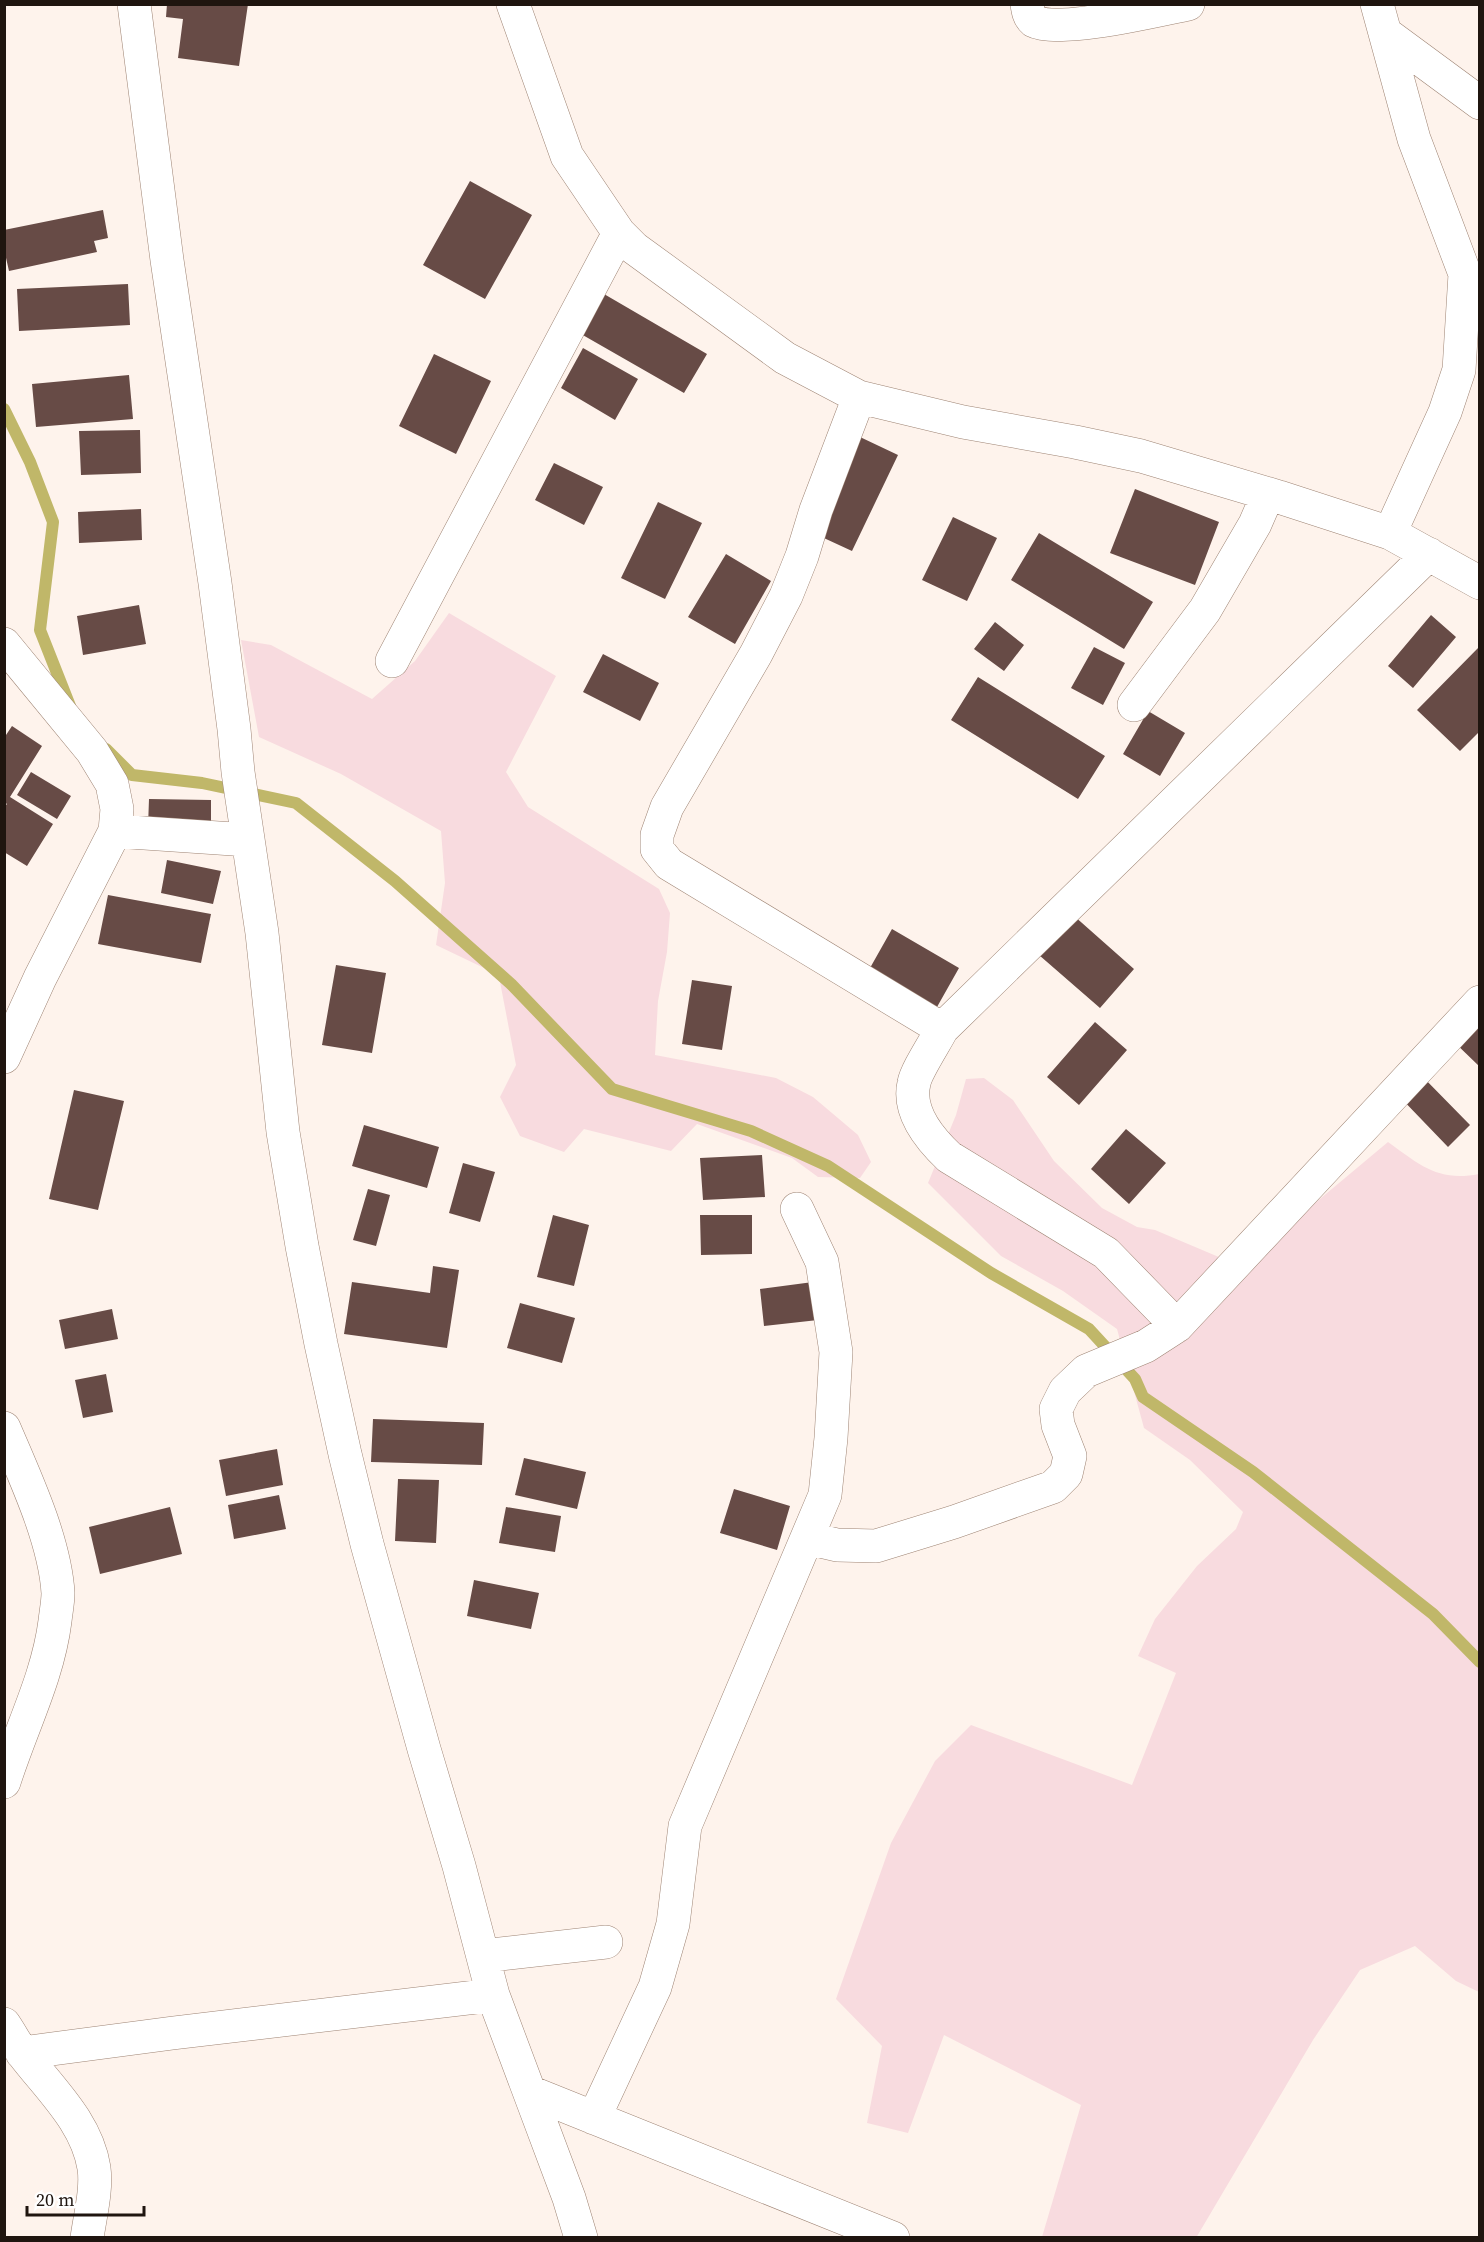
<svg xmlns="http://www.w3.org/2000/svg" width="1484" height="2242" viewBox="0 0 1484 2242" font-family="'Source Serif 4',serif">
<rect width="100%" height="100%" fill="#fef3ec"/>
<!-- green -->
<path fill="#f8dbdf" d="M449,613L556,676L506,772L528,807L659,889L670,913L667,952L658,1001L655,1055L776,1078L813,1097L858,1135L871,1162L860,1178L818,1177L792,1158L697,1124L671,1151L584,1129L564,1152L520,1136L500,1097L516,1065L500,982L484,968L436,945L445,883L441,831L341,774L259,737L241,640L271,645L372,699L415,661Z
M984,1078L1013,1100L1054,1161L1102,1208L1137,1227L1155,1230L1240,1266L1388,1142C1420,1165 1438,1182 1479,1174V1992L1456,1981L1415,1946L1360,1970L1313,2040L1196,2238L1042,2237L1081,2105L944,2035L908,2133L867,2123L882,2046L836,1999L891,1843L935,1761L971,1725L1132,1785L1176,1673L1138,1656L1155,1619L1197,1566L1236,1529L1243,1512L1190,1460L1144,1428L1117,1329L1063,1291L1001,1256L928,1183L956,1115L966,1079Z"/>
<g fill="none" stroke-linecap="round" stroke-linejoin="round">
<!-- stream -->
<path stroke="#c0b769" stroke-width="12" d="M4,409L30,462L53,522L40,630L70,706
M106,749L132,775L202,783L296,803L395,881L511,984L612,1089L751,1131L828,1166L991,1273L1089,1329L1135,1379L1143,1397L1253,1472L1433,1614L1480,1662"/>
</g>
<!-- building -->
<path fill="#674b46" d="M167,4H248L239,66L178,58L183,19L166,17Z
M470,181L532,215L485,299L423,265Z
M103,210L108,238L94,241L97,252L9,271L4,249V230Z
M128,284L130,325L19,331L17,289Z
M604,294L707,354L684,393L581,334Z
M583,348L638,379L615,420L561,388Z
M434,354L491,381L456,454L399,426Z
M129,375L133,419L36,427L32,384Z
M140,430L141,473L81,475L79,431Z
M860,437L898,455L852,551L813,533Z
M554,463L603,487L584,525L535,500Z
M1135,489L1219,522L1195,585L1110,553Z
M658,502L702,523L665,599L621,578Z
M141,509L142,540L79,543L78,512Z
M953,517L997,538L967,601L922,580Z
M1039,533L1153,602L1124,649L1011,580Z
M726,554L771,581L735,644L688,617Z
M139,605L146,644L83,655L77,616Z
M1431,615L1456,637L1413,688L1388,666Z
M995,622L1024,645L1004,671L974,649Z
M1480,646V731L1460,751L1417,710Z
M1094,647L1125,663L1103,705L1071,688Z
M603,654L659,683L640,721L583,692Z
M978,677L1105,756L1078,799L951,720Z
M1148,711L1185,733L1160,776L1123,754Z
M12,726L42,746L10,797L53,824L27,866L4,852V807L7,804L4,802V738Z
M31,772L71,796L57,819L17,795Z
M149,799L211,800V827H148Z
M167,860L221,871L213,904L161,893Z
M108,895L211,914L201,963L98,944Z
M1073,915L1134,969L1100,1008L1039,955Z
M892,929L959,968L937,1007L870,968Z
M336,965L386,973L372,1053L322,1045Z
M692,980L732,986L722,1050L682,1044Z
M1480,1009V1067L1451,1039Z
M1095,1022L1127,1050L1079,1105L1047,1077Z
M1419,1073L1470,1125L1448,1147L1397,1094Z
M74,1090L124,1101L98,1210L49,1199Z
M364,1125L439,1147L427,1188L352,1166Z
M1126,1129L1166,1163L1129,1204L1091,1169Z
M762,1155L765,1197L703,1200L700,1158Z
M463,1163L495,1172L480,1222L449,1213Z
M368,1189L390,1195L376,1246L353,1240Z
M553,1215L589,1225L574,1286L537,1277Z
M700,1215H752V1254L701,1255Z
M433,1266L459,1270L447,1348L344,1334L352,1282L430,1293Z
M813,1282L818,1320L764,1326L760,1289Z
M520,1303L575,1318L562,1363L507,1348Z
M112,1309L118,1339L65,1349L59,1320Z
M106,1374L113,1412L83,1418L75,1380Z
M373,1419L484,1423L482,1465L371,1462Z
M277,1449L283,1485L226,1496L219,1460Z
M524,1458L586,1472L577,1509L515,1495Z
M398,1479L439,1480L436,1543L395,1541Z
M734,1489L790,1506L777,1550L720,1533Z
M279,1495L286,1529L234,1539L228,1505Z
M170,1507L182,1554L100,1574L89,1527Z
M506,1507L561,1516L555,1552L499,1543Z
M474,1580L539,1593L531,1629L467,1616Z"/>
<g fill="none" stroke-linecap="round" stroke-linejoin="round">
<!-- minor casing -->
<g stroke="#9e8474" stroke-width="34">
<path id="minor" d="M134,4L167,260L215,583L234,729L238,772L262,933L283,1132L302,1246L321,1344L345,1454L367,1544L424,1749L459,1866L493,1995L569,2198L581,2238
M513,4L567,156L619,233L634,248L785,358L859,397L963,422L1075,442L1141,456L1279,497L1390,533L1480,583
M1027,4C1028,11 1029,17 1034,21C1058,34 1158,10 1188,4
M1377,4L1414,139L1465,274L1459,370L1445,412L1390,533
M1385,33L1480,103
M859,397L816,510L802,556L786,596L756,654L667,807L657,835V849L669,864L942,1029
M1429,554L942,1029C936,1041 916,1071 914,1083C907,1112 930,1139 949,1157L1106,1253L1177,1326L1480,1002
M4,644L92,751L112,784L117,809L115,831L40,978L4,1057
M392,661L619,233
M1134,705L1205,610L1255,524L1268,494
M115,831L248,840
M4,1428C25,1477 55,1541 58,1593C58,1602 56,1612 55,1621C48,1677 21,1728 4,1782
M807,1538L837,1545L876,1546L954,1522L1053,1487L1066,1474L1070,1456L1058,1425L1056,1409L1065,1391L1086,1371L1146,1346L1177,1326
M483,1956L606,1942
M4,2024C11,2034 17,2046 24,2055C51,2090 87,2123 94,2168C97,2190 90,2216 87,2238
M22,2053L173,2033L493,1995
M530,2092L893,2238
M594,2118L655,1987L673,1924L685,1826L825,1495L831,1438L836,1352L822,1262L797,1209"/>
</g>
<!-- minor -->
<use href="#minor" stroke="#fff" stroke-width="33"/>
</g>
<!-- border -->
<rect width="1484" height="2242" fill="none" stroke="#1f150f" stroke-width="12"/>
<!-- scale -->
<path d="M27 2206v9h117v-9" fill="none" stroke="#1f150f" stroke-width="3"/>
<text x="36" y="2206" font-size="18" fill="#1f150f" stroke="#ffffff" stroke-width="4.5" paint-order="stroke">20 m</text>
</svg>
